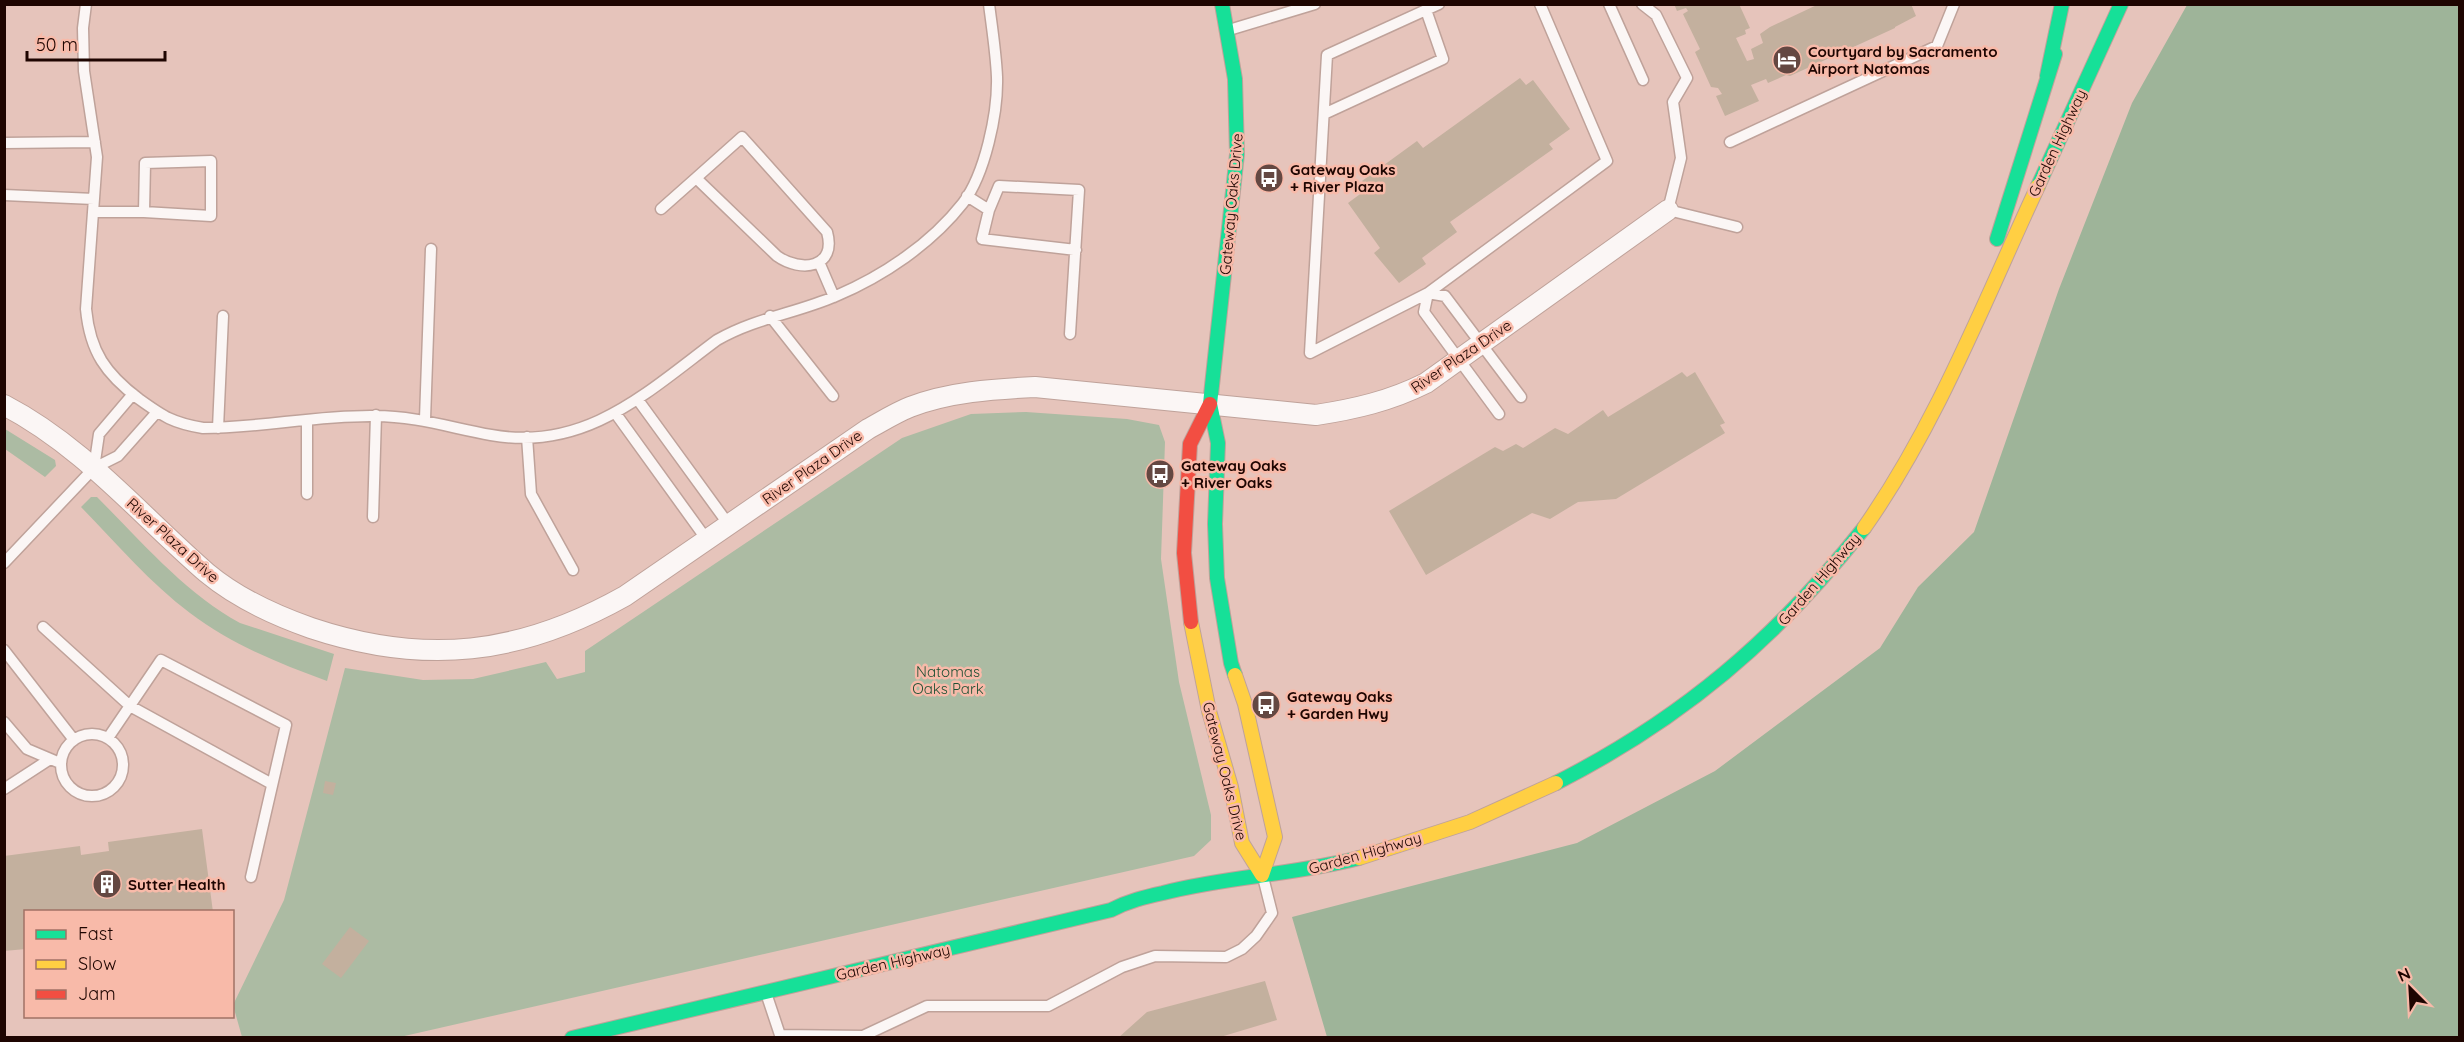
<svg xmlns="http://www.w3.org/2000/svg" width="2464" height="1042" viewBox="0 0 2464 1042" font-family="Quicksand,sans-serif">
<rect width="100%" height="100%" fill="#e6c4bb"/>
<!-- green -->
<path fill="#acbba3" d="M1026,412L1127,419L1159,425L1165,442L1161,559L1179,682L1211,815V840L1194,856L400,1037H242L233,1005L284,900L345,668L423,680L473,679L546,662L557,679L585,672V651L902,438L971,414Z
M5,429L55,460L56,466L45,477L5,449Z
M91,497H97C140,540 186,594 240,623L334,654L327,681C279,663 232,645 190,613C150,583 116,543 81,507Z"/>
<!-- forest -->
<path fill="#9eb499" d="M2187,5H2459V1037H1327L1292,917L1577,843L1715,771L1880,648L1918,587L1974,532L2059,289L2132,103Z"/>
<!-- building -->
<path fill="#c3b09e" d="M1674,4H1739L1750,28L1745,30L1746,34L1736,38L1747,61L1754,59L1751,49L1763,43L1760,34L1770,27L1819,4H1911L1916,16L1895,27V28L1790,76L1786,75L1768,83L1766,79L1751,85L1759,101L1725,116L1716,96L1722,94L1718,88L1711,87L1695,52L1700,49L1683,14L1688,11L1686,8L1677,11Z
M1520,78L1526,85L1533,80L1570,129L1549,144L1553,149L1450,222L1457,232L1422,258L1426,264L1399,283L1374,253L1380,248L1348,203L1367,189L1362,181L1417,141L1423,148Z
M1682,372L1687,377L1695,372L1725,423L1720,425L1725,433L1616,499L1578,502L1550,519L1532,513L1426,575L1389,511L1495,447L1503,451L1516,444L1523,448L1555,428L1568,434L1603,410L1608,417Z
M325,781L336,783L333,795L323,793Z
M202,829L213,912H26V949L4,951V856L80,846L81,855L109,851L108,842Z
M350,927L369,941L341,978L322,964Z
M1265,981L1277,1020L1217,1038H1118L1147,1012Z"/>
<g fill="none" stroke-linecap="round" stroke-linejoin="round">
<!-- lane casing -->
<g stroke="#bfa29a" stroke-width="13">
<path id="lane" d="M86,4L83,28L84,71L97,157L86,309C90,352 106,374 139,399C164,417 173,423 203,428C260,428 317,415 375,416C415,416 452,428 491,435C586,452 647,392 717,340C755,318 797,313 836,296C883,276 931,244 963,203C985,174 998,113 997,77C996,53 992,28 989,4
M1439,4L1327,55L1310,353L1428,293L1607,161L1540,4
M1609,4L1643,80
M1642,4L1656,15L1687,78L1673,102L1681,158L1668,210L1737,227
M1229,30L1315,4
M1324,114L1443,59L1426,10
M742,137L827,232C837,268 801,273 777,256L696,178Z
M1730,142L1937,46L1954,4
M4,143L95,142
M211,161V216L144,212L145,163Z
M4,195L94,199
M967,196L989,210
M661,209L696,178
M93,212H144
M819,262L834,297
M770,316L833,396
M1070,334L1079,190L999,186L989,210L982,239L1076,250
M638,400L729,525
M616,414L707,540
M1499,414L1424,312L1428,293L1445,296L1521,397
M425,419L431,249
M218,428L223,316
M527,437L531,494L573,570
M94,468L99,434L133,394
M307,494V420
M373,517L376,415
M4,563L94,468L118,456L157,412
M43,627L130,706L272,784
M4,650L74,740
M4,722L27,749L60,763
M61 765a31 31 0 1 1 62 0a31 31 0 1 1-62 0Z
M108,738L161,660L286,725L251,877
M4,789L50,759
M766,993L780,1035L863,1036L927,1006H1048L1122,967L1155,956L1226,957L1242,949L1256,936L1272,913L1263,877"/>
</g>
<!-- street casing -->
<g stroke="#bfa29a" stroke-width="22">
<path id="street" d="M4,405C83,446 140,515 207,573C237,598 274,615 311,628C425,666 520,655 625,596L868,429C881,422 895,413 910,407C949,392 993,389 1035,387L1316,415C1355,409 1390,401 1426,383L1668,210"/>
</g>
<!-- fast casing -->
<g stroke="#bfa29a" stroke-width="16">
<path id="fast" d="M1222,4L1235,79L1237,154L1210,404L1218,443L1215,524L1217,578L1231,663L1235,675
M2047,76L2062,4
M2038,186L2121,4
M1997,239L2055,54
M1556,783C1682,719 1776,639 1864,528
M572,1038L1111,910C1128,901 1145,897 1163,893C1228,876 1294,875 1359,858"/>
</g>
<!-- slow casing -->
<g stroke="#bfa29a" stroke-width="16">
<path id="slow" d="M1864,528C1937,424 1984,302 2038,186
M1191,622L1209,711L1231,787L1242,843L1262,875
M1235,675L1245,704L1275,837L1262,875
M1359,858L1470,822L1556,783"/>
</g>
<!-- jam casing -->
<g stroke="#bfa29a" stroke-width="16">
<path id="jam" d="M1191,622L1184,553L1190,444L1210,404"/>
</g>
<!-- lane -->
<use href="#lane" stroke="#fbf6f5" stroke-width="10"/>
<!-- street -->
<use href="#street" stroke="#fbf6f5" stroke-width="20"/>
<!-- fast -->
<use href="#fast" stroke="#16e098" stroke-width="14"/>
<!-- slow -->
<use href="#slow" stroke="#ffcf43" stroke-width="14"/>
<!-- jam -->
<use href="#jam" stroke="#f24e42" stroke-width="14"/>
</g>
<!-- icons -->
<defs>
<g id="hotel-disc" transform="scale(1.5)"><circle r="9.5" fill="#644842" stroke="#f8baa9"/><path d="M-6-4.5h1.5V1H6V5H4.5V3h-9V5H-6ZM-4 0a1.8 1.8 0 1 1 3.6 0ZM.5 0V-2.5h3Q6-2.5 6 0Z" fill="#fff"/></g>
<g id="bus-disc" transform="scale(1.5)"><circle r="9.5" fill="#644842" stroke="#f8baa9"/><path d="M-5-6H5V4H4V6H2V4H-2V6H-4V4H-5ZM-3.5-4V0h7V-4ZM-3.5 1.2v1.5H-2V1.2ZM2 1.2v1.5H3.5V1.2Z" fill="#fff"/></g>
<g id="building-disc" transform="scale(1.5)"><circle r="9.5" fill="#644842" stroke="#f8baa9"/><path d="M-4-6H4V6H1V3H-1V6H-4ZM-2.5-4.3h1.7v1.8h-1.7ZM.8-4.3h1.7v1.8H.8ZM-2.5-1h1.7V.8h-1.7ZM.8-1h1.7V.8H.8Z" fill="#fff"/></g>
</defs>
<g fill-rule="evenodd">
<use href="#hotel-disc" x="1787" y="60"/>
<use href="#bus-disc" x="1269" y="178"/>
<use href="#bus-disc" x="1160" y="474"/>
<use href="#bus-disc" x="1266" y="705"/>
<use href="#building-disc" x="107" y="884"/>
</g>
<g text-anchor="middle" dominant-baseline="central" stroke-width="5" stroke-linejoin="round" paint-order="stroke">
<!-- poi labels -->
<g font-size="15" font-weight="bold" fill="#1e0501" stroke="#f8baa9" text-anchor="start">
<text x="1808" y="51">Courtyard by Sacramento<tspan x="1808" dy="17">Airport Natomas</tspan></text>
<text x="1290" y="169">Gateway Oaks<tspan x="1290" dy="17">+ River Plaza</tspan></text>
<text x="1181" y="465">Gateway Oaks<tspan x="1181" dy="17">+ River Oaks</tspan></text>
<text x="1287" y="696">Gateway Oaks<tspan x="1287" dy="17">+ Garden Hwy</tspan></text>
<text x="128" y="884">Sutter Health</text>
</g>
<!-- street labels -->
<g font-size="15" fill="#1e0501" stroke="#f8baa9">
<text transform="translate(2057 143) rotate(-65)">Garden Highway</text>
<text transform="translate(1231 204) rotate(-85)">Gateway Oaks Drive</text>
<text transform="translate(1461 356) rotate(-34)">River Plaza Drive</text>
<text transform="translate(812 467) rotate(-35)">River Plaza Drive</text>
<text transform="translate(173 540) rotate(42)">River Plaza Drive</text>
<text transform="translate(1819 579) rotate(-49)">Garden Highway</text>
<text transform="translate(1225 771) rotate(76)">Gateway Oaks Drive</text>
<text transform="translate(1365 853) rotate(-16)">Garden Highway</text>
<text transform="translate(893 962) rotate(-13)">Garden Highway</text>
</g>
<!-- park labels -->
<g font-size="15" fill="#1d5033" stroke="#f8baa9">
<text x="948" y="671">Natomas<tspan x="948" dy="17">Oaks Park</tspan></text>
</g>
</g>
<!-- border -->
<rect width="2464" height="1042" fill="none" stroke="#1e0501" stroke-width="12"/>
<!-- legend -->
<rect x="24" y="910" width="210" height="108" fill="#f8baa9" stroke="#a17266" stroke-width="1.5"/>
<rect x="36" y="930" width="30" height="9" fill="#16e098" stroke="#a17266" stroke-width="1.5"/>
<text x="78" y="940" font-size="18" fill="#1e0501">Fast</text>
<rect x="36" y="960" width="30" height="9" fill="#ffcf43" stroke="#a17266" stroke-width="1.5"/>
<text x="78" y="970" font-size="18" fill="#1e0501">Slow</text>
<rect x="36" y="990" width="30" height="9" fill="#f24e42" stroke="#a17266" stroke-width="1.5"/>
<text x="78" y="1000" font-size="18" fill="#1e0501">Jam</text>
<!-- north arrow -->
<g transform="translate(2410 988) rotate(336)" stroke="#f8baa9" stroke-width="4.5" paint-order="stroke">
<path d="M0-4.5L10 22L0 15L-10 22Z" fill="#1e0501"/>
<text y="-9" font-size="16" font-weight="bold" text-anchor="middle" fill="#1e0501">N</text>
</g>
<!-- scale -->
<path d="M27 51v9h138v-9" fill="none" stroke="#1e0501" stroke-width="3"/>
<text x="36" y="51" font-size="18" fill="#1e0501" stroke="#f8baa9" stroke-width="4.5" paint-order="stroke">50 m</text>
</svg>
